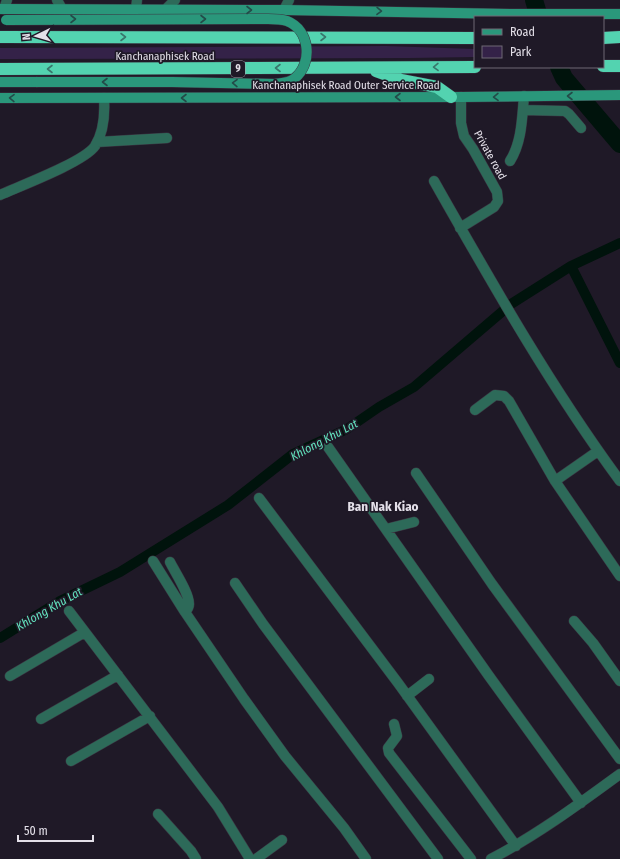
<svg xmlns="http://www.w3.org/2000/svg" width="620" height="859" viewBox="0 0 620 859" font-family="'Fira Sans Condensed',sans-serif">
<rect width="100%" height="100%" fill="#1f1927"/>
<!-- green -->
<path fill="#342248" d="M386,46L475,49V57L410,58L0,59V48Z"/>
<g fill="none" stroke-linecap="round" stroke-linejoin="round">
<!-- canal -->
<path stroke="#00130c" stroke-width="10" d="M571,266L620,363
M0,638L60,601L120,572L228,505L293,454L347,429L379,407L414,387L511,304L571,266L620,243"/>
<!-- river -->
<path stroke="#00130c" stroke-width="18" d="M534,0L539,17
M559,67L564,78L620,144"/>
<!-- street casing -->
<g stroke="#3b3542" stroke-width="11">
<path id="street" d="M57,0L62,9
M4,9L7,0
M136,9L137,0
M166,9L175,0
M284,10L289,0
M523,110L565,111L569,114L581,128
M97,142L167,138
M510,161C522,142 522,118 524,96
M434,181C492,283 550,386 620,481
M0,195C20,186 84,162 95,146C104,132 105,114 104,98
M460,228L494,207L498,201L497,192L473,149L464,136L461,123V97
M475,410L495,395L504,396L509,401L555,481L620,576
M328,447L489,676L581,803
M416,473L492,584L620,759
M555,481L598,451
M259,498L398,683L516,846
M386,529L414,522
M153,561L185,612L244,699L285,756L344,828L366,859
M170,562C175,572 189,593 189,604C189,607 187,610 185,612
M235,583L263,624L438,859
M69,611L218,807L250,859
M574,621L593,643L620,681
M10,676L85,632
M407,696L429,679
M41,719L118,675
M394,724L397,736L388,748L389,753L471,859
M71,761L150,716
M158,814L191,851L196,859
M256,859L282,840
M491,859C537,835 579,804 620,774"/>
</g>
<!-- secondary casing -->
<g stroke="#3b3542" stroke-width="11">
<path id="secondary" d="M0,9L284,10L515,14H620
M0,82H36
M0,98L461,97L620,95"/>
</g>
<!-- highway casing -->
<g stroke="#3b3542" stroke-width="13">
<path id="highway" d="M0,37L475,38
M603,38L620,37
M603,66H620
M0,69L475,67
M376,71L401,80L437,87L451,97"/>
</g>
<!-- street -->
<use href="#street" stroke="#2d6a59" stroke-width="10"/>
<!-- secondary -->
<use href="#secondary" stroke="#2a977b" stroke-width="10"/>
<!-- highway -->
<use href="#highway" stroke="#53d3b0" stroke-width="12"/>
<!-- secondary-bridge casing -->
<g stroke="#3b3542" stroke-width="11" stroke-linecap="butt">
<path id="secondary-bridge" d="M6,20L268,19C274,19 281,19 287,21C310,30 313,63 295,78C290,83 281,83 275,84L172,82H36"/>
</g>
<!-- secondary-bridge -->
<use href="#secondary-bridge" stroke="#2a977b" stroke-width="10"/>
</g>
<!-- one-way arrows -->
<defs><path id="oneway-chevron" d="M-2-3.5L2.5 0L-2 3.5" fill="none" stroke-width="1.6" stroke-linecap="round" stroke-linejoin="round"/></defs>
<g stroke="#234b49">
<use href="#oneway-chevron" transform="translate(249 10)"/>
<use href="#oneway-chevron" transform="translate(379 11) rotate(1)"/>
<use href="#oneway-chevron" transform="translate(73 19)"/>
<use href="#oneway-chevron" transform="translate(203 19)"/>
<use href="#oneway-chevron" transform="translate(105 82) rotate(180)"/>
<use href="#oneway-chevron" transform="translate(235 83) rotate(-179)"/>
<use href="#oneway-chevron" transform="translate(570 96) rotate(180)"/>
<use href="#oneway-chevron" transform="translate(398 97) rotate(180)"/>
<use href="#oneway-chevron" transform="translate(496 97) rotate(179)"/>
<use href="#oneway-chevron" transform="translate(12 98) rotate(-179)"/>
<use href="#oneway-chevron" transform="translate(184 98) rotate(180)"/>
</g>
<g stroke="#39766c">
<use href="#oneway-chevron" transform="translate(123 37)"/>
<use href="#oneway-chevron" transform="translate(323 37)"/>
<use href="#oneway-chevron" transform="translate(436 67) rotate(179)"/>
<use href="#oneway-chevron" transform="translate(278 68) rotate(180)"/>
<use href="#oneway-chevron" transform="translate(50 69) rotate(180)"/>
</g>
<g text-anchor="middle" dominant-baseline="central" stroke-width="3.5" stroke-linejoin="round" paint-order="stroke">
<!-- shield labels -->
<rect fill="#1f1927" stroke="#a9a4af" stroke-width="1" x="231" y="61" width="14" height="16" rx="3"/>
<g font-size="10" font-weight="bold" fill="#e4e0e9">
<text x="238" y="69">9</text>
</g>
<!-- street labels -->
<g font-size="11" fill="#e4e0e9" stroke="#1f1927">
<text x="165" y="56">Kanchanaphisek Road</text>
<text x="346" y="85">Kanchanaphisek Road Outer Service Road</text>
<text transform="translate(490 155) rotate(61)">Private road</text>
</g>
<!-- water labels -->
<g font-size="12" font-style="italic" fill="#63e2be" stroke="#1f1927">
<text transform="translate(324 440) rotate(-28)">Khlong Khu Lat</text>
<text transform="translate(49 609) rotate(-30)">Khlong Khu Lat</text>
</g>
<!-- quarter labels -->
<g font-size="13" font-weight="bold" fill="#e4e0e9" stroke="#1f1927">
<text x="383" y="506">Ban Nak Kiao</text>
</g>
</g>
<!-- legend -->
<rect x="474" y="16" width="130" height="52" fill="#1f1927" stroke="#6e6975"/>
<rect x="482" y="29" width="20" height="6" fill="#2a977b" stroke="#6e6975"/>
<text x="510" y="36" font-size="12" fill="#e4e0e9">Road</text>
<rect x="482" y="46" width="20" height="12" fill="#342248" stroke="#6e6975"/>
<text x="510" y="56" font-size="12" fill="#e4e0e9">Park</text>
<!-- north arrow -->
<g transform="translate(36 36) rotate(265)" stroke="#1f1927" stroke-width="3" paint-order="stroke">
<path d="M0-3L7 15L0 10L-7 15Z" fill="#e4e0e9"/>
<text y="-6" font-size="11" font-weight="bold" text-anchor="middle" fill="#e4e0e9">N</text>
</g>
<!-- scale -->
<path d="M18 835v6h75v-6" fill="none" stroke="#e4e0e9" stroke-width="2"/>
<text x="24" y="835" font-size="12" fill="#e4e0e9" stroke="#1f1927" stroke-width="3" paint-order="stroke">50 m</text>
</svg>
